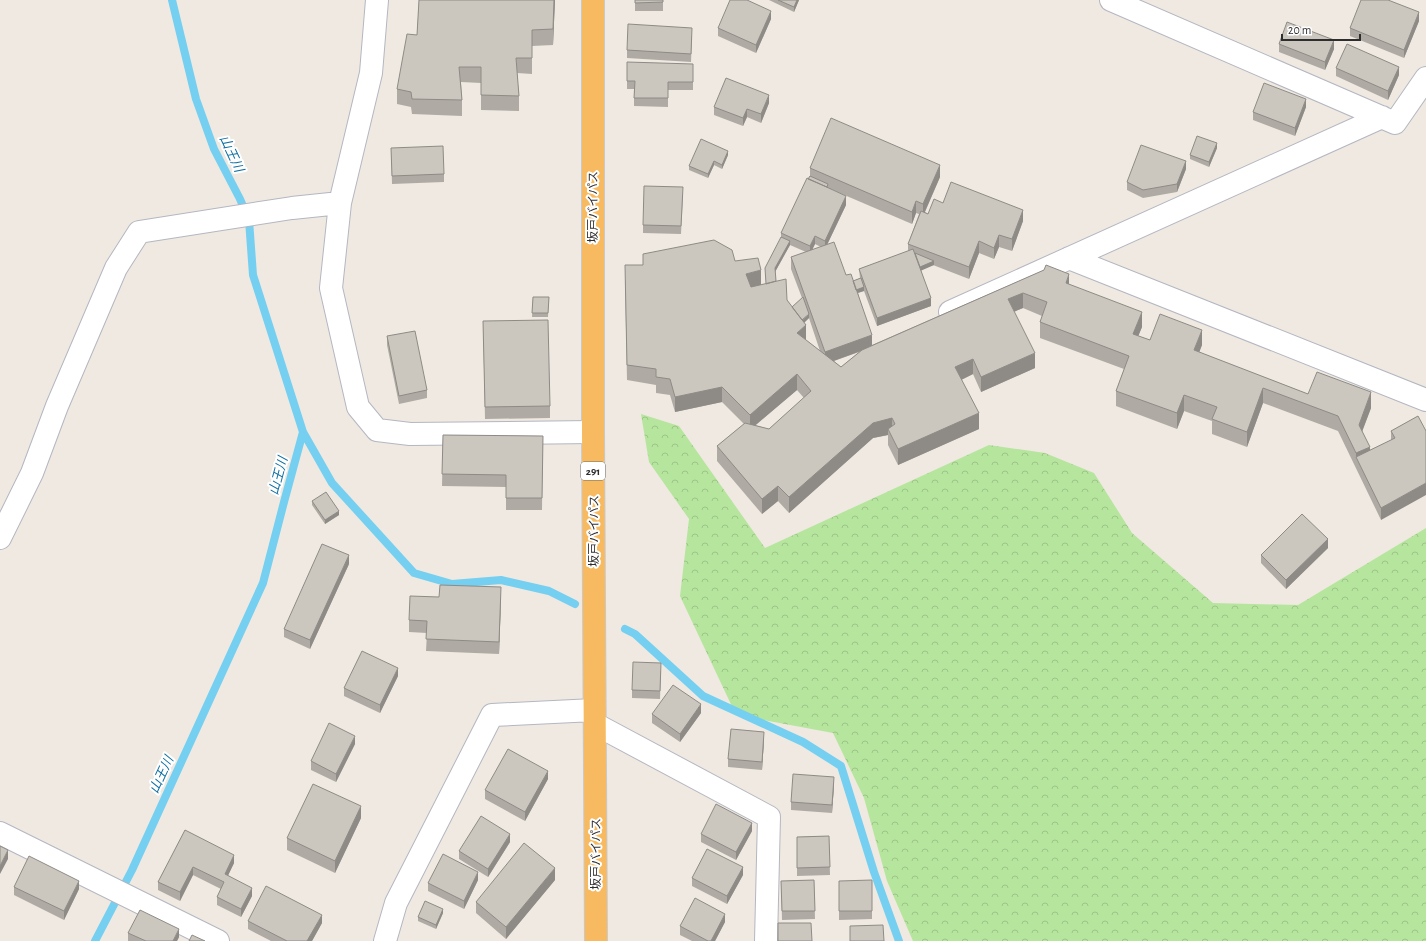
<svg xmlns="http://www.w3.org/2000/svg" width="1426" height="941" viewBox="0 0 1426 941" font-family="'Alegreya Sans','Noto Sans JP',sans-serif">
<defs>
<pattern id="forest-crowns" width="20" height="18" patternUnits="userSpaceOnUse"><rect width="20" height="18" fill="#b6e59e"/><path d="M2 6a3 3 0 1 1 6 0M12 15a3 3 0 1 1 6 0" fill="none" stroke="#9dc588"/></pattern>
</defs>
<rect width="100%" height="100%" fill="#efe9e1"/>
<!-- forest -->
<path fill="url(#forest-crowns)" d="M641,414L679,426L765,548L989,445L1045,453L1094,473L1132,533L1213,603L1298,605L1426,528V941H913L887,881L864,798L833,733L736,715L680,596L689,519L649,462Z"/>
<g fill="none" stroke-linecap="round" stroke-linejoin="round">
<!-- stream -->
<path stroke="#75cff0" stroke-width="8" d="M172,0L196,99L214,149L240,199L249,220L253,275L303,432L332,483L414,573L452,584L501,580L549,591L575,604
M625,629L635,634L703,696L803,742L841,766L874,872L899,941
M95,941L132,870L263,583L284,502L303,432"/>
<!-- minor casing -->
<g stroke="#b4b7c1" stroke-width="24">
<path id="minor" d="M377,0L371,73L340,203L331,288L358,407L377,430L410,434L593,432
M1111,0L1395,123L1426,78
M1069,258L1426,400
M950,312L1382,117
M0,538L32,473L57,406L116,268L139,232L292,208L340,203
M595,724L769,817L766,941
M0,833L218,941
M385,941L396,903L492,715L594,710"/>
</g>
<!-- trunk casing -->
<g stroke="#c9c9c9" stroke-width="24">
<path id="trunk" d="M593,0V432L596,941"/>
</g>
<!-- minor -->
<use href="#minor" stroke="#fff" stroke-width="22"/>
<!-- trunk -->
<use href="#trunk" stroke="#f8ba60" stroke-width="22"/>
</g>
<!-- wall -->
<path fill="#afaba4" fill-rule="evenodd" d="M419,0H555L553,45L532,46V74L517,73L519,96V111L481,110V83L461,82L462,100V116L412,114L411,107L397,104V89L417,35Z
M635,0L663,2V11H635Z
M769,0H799L794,12Z
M771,19L756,53L718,36V28Z
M1419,21L1404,58L1350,36V28Z
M692,36L691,62L627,58V50Z
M1279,44L1334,49L1325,70L1279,52Z
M1336,68L1399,75L1388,100L1336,76Z
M693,72V90H668V107L634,106V89H627V81Z
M769,103L761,123L747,117L743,126L714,115V107Z
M1306,107L1295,136L1253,120V112Z
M391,148L444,174V182L392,184Z
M1217,148L1209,167L1190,159V155Z
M728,155L722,169L714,165L708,178L689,170V166Z
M810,168L940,177L925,212L928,214L943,203L1023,221L1012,251L999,247L994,259L979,253L969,279L933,265L921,270L931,306L877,326L864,291L858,293L872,345L1044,270L1069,284L1142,327L1138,336L1150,340L1202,345L1199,352L1308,394L1371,408L1362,431L1370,450L1391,440V431L1418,416L1381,520L1338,431L1263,403L1247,447L1212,434V421L1184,411L1177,429L1116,406V391L1124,369L1040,338V322L1042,316L1023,308L1014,312L1035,368L981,392L973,374L961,380L979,429L898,465L888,445V435L873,438L789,513L778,501L762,514L717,461V446L744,424L722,402L675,412L670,395L656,393V385L627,380L625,281L643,265V254L735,261L761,285L766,284L781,237V233L808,179L810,176ZM828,188L912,224L916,213L919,214L908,244V251L859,269L860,278L853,281L846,275L827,245L846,205ZM815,244L821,247L812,250ZM790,245L806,252L791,257V269L802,298L792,307L787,300L776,281L775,272ZM809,318L820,351L806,340L804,322ZM859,352L841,367L834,361ZM797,390L804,398L769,429L755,425Z
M1186,169L1177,192L1143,198L1127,190V182Z
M683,195L681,234L643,233V225Z
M533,297H549L548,317H532Z
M483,321L550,406V418L485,419Z
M387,336L427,390V398L399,404L387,345Z
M443,435L543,436L542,510H506V487L442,486Z
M312,501L339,515L325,524L312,505Z
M1328,548L1286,589L1261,563V555Z
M349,564L310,649L284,637V629Z
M501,599L499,654L426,651L427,633L409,632V620Z
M661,671L660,699L632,698V690Z
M398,676L380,713L344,696V688Z
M701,713L680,742L652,723V714Z
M764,740L762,770L728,767V759Z
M355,744L336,782L311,770V761Z
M548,779L525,821L485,799V790Z
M834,785L832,813L791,810V802Z
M361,818L335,873L287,850V838Z
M185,830L234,863L228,875L252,896L241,917L217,905V897L221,889L193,875L180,901L158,890V882Z
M752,831L736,860L701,842V834Z
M829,836L830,875L797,876V837Z
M510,842L488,877L459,859V851Z
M743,875L727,904L692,886V878Z
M478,880L464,909L428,891V883Z
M555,880L506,939L476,913V902Z
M814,880L815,919L782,920L781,881Z
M839,881L872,911V919L839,920Z
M14,887L79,889L64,920L14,895Z
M443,913L436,929L418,921V917Z
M248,921L322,923L312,941H271L248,929Z
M725,922L715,941H692L680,935V926Z
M128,933L179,937L177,941H128Z"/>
<!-- shaded-wall -->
<path fill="#8e8b86" d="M554,0H555L553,45V29Z
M797,0H799L794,12V7Z
M771,11V19L756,53V45Z
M1419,12V21L1404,58V50Z
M1334,40V49L1325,70V62Z
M1399,67V75L1388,100V91Z
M769,95V103L761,123V114Z
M1306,99V107L1295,136V128Z
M747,109V117L743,126V118Z
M1217,143V148L1209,167V162Z
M728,151V155L722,169V165Z
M714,161V165L708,178V174Z
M1186,161V169L1177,192V184Z
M940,165V177L923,216V204Z
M846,196V205L825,249V241Z
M916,201V213L912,224V212Z
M1023,210V221L1012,251V239Z
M999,235V247L994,259V248Z
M815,236V244L810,254V246Z
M790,241V245L775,272V268Z
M979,241V253L969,279V267Z
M934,261V265L918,272V267Z
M761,270V285L746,289V274Z
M1069,274V289L1066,283Z
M864,287V291L854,294V290Z
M1023,293V308L1008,314V299Z
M931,298V306L877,326V318Z
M1142,312V327L1133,349V334Z
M809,314V318L798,329V325Z
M806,325V340L797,333Z
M1202,330V345L1194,366V350Z
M872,335V347L825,364V352Z
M1035,353V368L981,392V377Z
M973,359V374L955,383V367Z
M797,374V390L750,430V415Z
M722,387V402L675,412V397Z
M1263,388V403L1247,447V432Z
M1371,392V408L1359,440V425Z
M1184,395V411L1177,429V413Z
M979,413V429L898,465V449Z
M892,418V434L888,429V435L873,438L789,513V497L873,423Z
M1370,447V462L1356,457V469V453Z
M1426,483V495L1381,520V508Z
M778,486V501L762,514V499Z
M339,511V515L325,524V520Z
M1328,539V548L1286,589V580Z
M349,555V564L310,649V640Z
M501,587V599L499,654V642Z
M398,668V676L380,713V705Z
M701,704V713L680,742V734Z
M764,732V740L762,770V762Z
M355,736V744L336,782V774Z
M548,771V779L525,821V812Z
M834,777V785L832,813V805Z
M361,806V818L335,873V861Z
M752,823V831L736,860V852Z
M510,834V842L488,877V869Z
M8,850V859L0,874V866Z
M234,855V863L225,882V874Z
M193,867V875L180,901V892Z
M743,867V875L727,904V896Z
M555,868V880L506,939V927Z
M478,872V880L464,909V901Z
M79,881V889L64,920V911Z
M252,888V896L241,917V909Z
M443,909V913L436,929V925Z
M725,914V922L715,941H711Z
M322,915V923L312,941H307Z
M179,929V937L177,941H173Z"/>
<!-- building -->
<path fill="#cbc7bf" stroke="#8e8b86" d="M419,0H554L553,29L532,30V58H516L519,96L481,95V67H459L462,100L412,99L411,92L397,89L407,34L417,35Z
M635,0H663V2L635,3Z
M730,0H747L771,11L756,45L718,28Z
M778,0H797L794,7Z
M1361,0H1388L1419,12L1404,50L1350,28Z
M1287,22L1334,40L1325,62L1279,44Z
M628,24L692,28L691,54L627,50Z
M1347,44L1399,67L1388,91L1336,68Z
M627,62L693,64V82H668V98H634L635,81H627Z
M726,78L769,95L761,114L747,109L743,118L714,107Z
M1264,83L1306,99L1295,128L1253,112Z
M831,118L940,165L923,204L916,201L912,212L810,168Z
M1197,136L1217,143L1209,162L1190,155Z
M701,139L728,151L722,165L714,161L708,174L689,166Z
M1141,145L1186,161L1177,184L1143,190L1127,182Z
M443,146L444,174L392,176L391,148Z
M810,176L828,184L827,187L808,179Z
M807,178L846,196L825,241L815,236L810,246L781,233Z
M951,182L1023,210L1012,239L999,235L994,248L979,241L969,267L908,244L921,211L928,214L934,199L943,203Z
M644,186L683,187L681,226L643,225Z
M781,237L790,241L775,268L776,281L766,284L765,268Z
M714,240L732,250L735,261L758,258L761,270L746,274L751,287L786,279L787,300L806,325L797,333L841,367L862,350L1044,270L1046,265L1069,274L1066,283L1142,312L1133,334L1150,340L1160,314L1202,330L1194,350L1308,394L1317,372L1371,392L1359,425L1370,447L1356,453L1338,416L1263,388L1247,432L1212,419L1217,407L1184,395L1177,413L1116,391L1129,356L1040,322L1047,302L1023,293L1008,299L1035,353L981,377L973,359L955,367L979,413L898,449L888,429L895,424L892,418L873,423L789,497L778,486L762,499L717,446L745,423L769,429L811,391L797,374L750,415L722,387L675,397L670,379L656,377V369L627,365L625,265H643V254Z
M834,242L846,275L851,274L872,335L825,352L791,257Z
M913,249L931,298L877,318L859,269Z
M915,253L934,261L920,267Z
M861,278L864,287L856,290L853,281Z
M533,297H549L548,313H532Z
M803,297L809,314L802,320L792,307Z
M548,320L550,406L485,407L483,321Z
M415,331L427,390L399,396L387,336Z
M1418,416L1426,431V483L1381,508L1356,457L1395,438L1391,431Z
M443,435L543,436L542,498H506V475L442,474Z
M326,492L339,511L325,520L312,501Z
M1302,514L1328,539L1286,580L1261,555Z
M322,544L349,555L310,640L284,629Z
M440,585L501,587L499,642L426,639L427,621L409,620L410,596L439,597Z
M362,651L398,668L380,705L344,688Z
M633,662L661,663L660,691L632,690Z
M673,685L701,704L680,734L652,714Z
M329,723L355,736L336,774L311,761Z
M731,729L764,732L762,762L728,759Z
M508,749L548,771L525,812L485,790Z
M793,774L834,777L832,805L791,802Z
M313,784L361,806L335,861L287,838Z
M716,804L752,823L736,852L701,834Z
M481,816L510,834L488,869L459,851Z
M185,830L234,855L225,874L252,888L241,909L217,897L224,882L193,867L180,892L158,882Z
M829,836L830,867L797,868V837Z
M524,843L555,868L506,927L476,902Z
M0,846L8,850L0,866Z
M707,849L743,867L727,896L692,878Z
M443,854L478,872L464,901L428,883Z
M29,856L79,881L64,911L14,887Z
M814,880L815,911H782L781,881Z
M872,880V911H839V881Z
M266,886L322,915L307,941H287L248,921Z
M695,898L725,914L711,941H708L680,926Z
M425,901L443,909L436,925L418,917Z
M140,910L179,929L173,941H146L128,933Z
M778,923H811L812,941H778Z
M883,925L884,941H850V926Z
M192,935L205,941H189Z"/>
<g text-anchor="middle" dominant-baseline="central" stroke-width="4" stroke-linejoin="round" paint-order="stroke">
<!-- shield labels -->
<rect fill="#fff" stroke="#6d6d6d" stroke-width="1" x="581" y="462" width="24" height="18" rx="3"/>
<g font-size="11" font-weight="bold" fill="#2e2e2e">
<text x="593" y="471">291</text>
</g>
<!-- street labels -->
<g font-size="12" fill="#2e2e2e" stroke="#fff">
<text transform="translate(593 207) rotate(-90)">坂戸バイパス</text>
<text transform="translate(594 531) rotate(-90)">坂戸バイパス</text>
<text transform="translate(596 854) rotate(-90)">坂戸バイパス</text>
</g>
<!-- water labels -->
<g font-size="13" font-style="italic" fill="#0d6fa3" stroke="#fff">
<text transform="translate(231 154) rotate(65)">山王川</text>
<text transform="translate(279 476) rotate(-75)">山王川</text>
<text transform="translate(162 775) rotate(-65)">山王川</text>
</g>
</g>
<!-- scale -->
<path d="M1282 34v6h78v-6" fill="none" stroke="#2e2e2e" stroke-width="2"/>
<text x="1288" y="34" font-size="12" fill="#2e2e2e" stroke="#ffffff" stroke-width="3" paint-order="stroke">20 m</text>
</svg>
